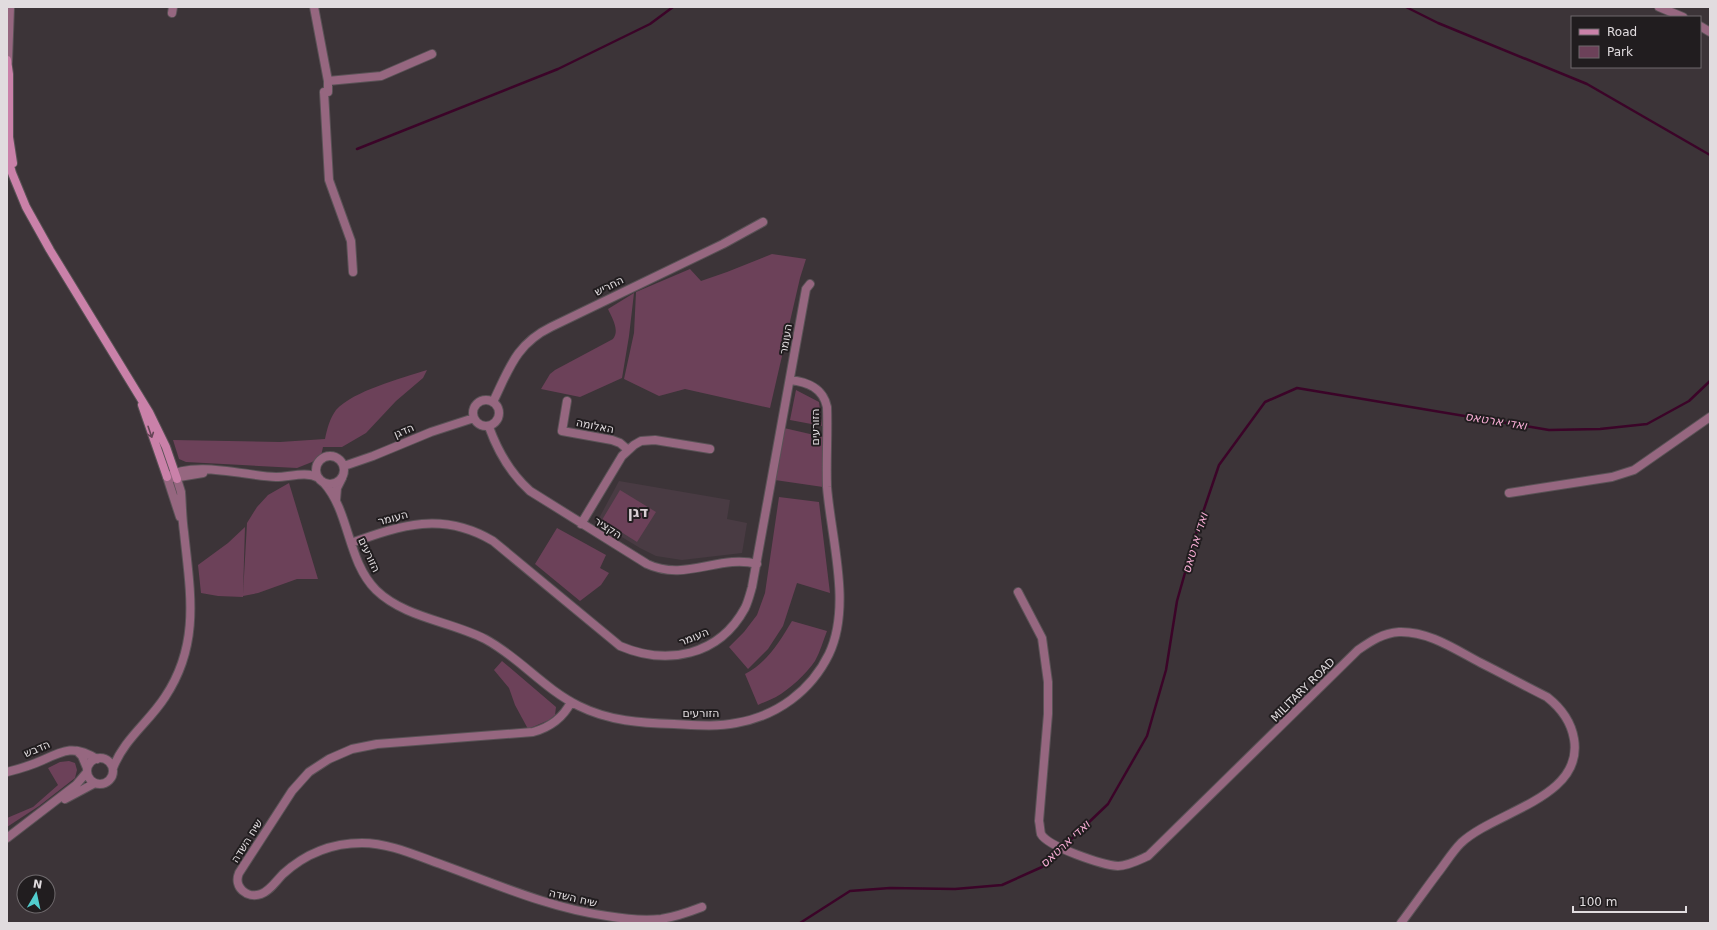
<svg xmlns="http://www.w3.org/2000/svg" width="1717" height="930" viewBox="0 0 1717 930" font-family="'DejaVu Sans',Heebo,sans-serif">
<rect width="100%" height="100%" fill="#3c3438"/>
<!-- built -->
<path fill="#493b43" d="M619,481L730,500L727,519L747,523L742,553L682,560L656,556L640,548L597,522Z"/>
<!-- green -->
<path fill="#6c4159" d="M772,254L806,259L800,278L770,408L685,389L659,396L624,379L634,333L636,292L690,269L701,281L727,272Z
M634,293L629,336L622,378L580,397L541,389L550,374L555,370L613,339C620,330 612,318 608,309Z
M427,370L423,378L396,401L366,433L342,447H323L321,456L312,462L297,468L186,462L179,459L173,440L280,442L325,439C327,429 330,418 336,410C353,391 402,378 427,370Z
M796,390L819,402L822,426L790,420Z
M784,428L823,437V487L775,480Z
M289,483L318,579H297L258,593L243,596V597L218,596L201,593L198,565L228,543L245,527L243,594L247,523L257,507L268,495Z
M620,490L656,512L637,542L602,520Z
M779,497L819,502L830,593L797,583L783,626L768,649L748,669L729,647L744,632L757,615L765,593Z
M557,528L606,555L600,568L609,573L601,585L580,601L535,564Z
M792,621L827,631C823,641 820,652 815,661C806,674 790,689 776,697C770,700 764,702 758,705L745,674C767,663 780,641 792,621Z
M502,661L556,707L555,715L549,720L528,729L515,705L509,688L494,670Z
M69,761L75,763L77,770L75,778L39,806L7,827V818L33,807L58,785L48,768L60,762Z"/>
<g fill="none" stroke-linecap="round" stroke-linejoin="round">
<!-- stream -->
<path stroke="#3b0428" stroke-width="2.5" d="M1406,7L1438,23L1587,84L1710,155
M357,149L558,69L650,24L673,7
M800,923L850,891L890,888L955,889L1002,885L1042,867L1108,804L1147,736L1166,670L1177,601L1198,527L1219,465L1265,402L1297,388L1549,430L1600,429L1647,424L1689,401L1710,381"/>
<!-- minor casing -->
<g stroke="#5a5256" stroke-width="10">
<path id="minor" d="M314,7L328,81
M1659,7L1683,17
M172,13L173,7
M1700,26L1710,32
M8,61L10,7
M353,272L351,241L329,180L324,92H328V81L381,76L432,54
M567,401L562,431L612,440L620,443L627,449
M493,402C509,369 516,344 551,327L723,244L763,222
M489,427C498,452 510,473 530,491L647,564C685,582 720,554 757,564
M324,483C350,512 347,561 376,590C405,618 450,621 485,639C519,657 544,689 579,706C609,721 641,723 674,724C695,725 716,727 736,723C777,716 811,691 829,654C852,606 831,538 827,487C826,460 828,434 827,407C823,388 808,382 790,380
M1509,493L1612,477L1634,470L1710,417
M336,500L337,488L342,478
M581,524L622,456L634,445L641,441L655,440L710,449
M351,543C402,525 442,511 493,541L620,646C667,666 719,656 745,608C748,602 750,594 752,587L806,289L810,284
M1018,592L1042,638L1048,682V714L1039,821C1040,825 1040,830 1041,834C1048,847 1103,865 1118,866C1128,866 1139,860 1148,856L1358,650C1371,641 1383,633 1399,632C1429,631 1456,650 1481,663C1503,674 1525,686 1547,697C1561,708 1571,721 1574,739C1584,798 1495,811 1461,843C1452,852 1445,864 1437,874C1425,890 1413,907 1401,923
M571,702C563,718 551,727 533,732L377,744L352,749L329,759L309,772L292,791L239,873C233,887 247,899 261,894C270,891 276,881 283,874C305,854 332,843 362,843C390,843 417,856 443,865C498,885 550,908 607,916C625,919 643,921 661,919C675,917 689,912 702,907
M77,751L82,756L87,768
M7,772C19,769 32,765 43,760C64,750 75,745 97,759"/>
</g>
<!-- tertiary casing -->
<g stroke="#5a5256" stroke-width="10">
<path id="tertiary" d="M473 413a13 13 0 1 1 26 0a13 13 0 1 1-26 0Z
M316 470a14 14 0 1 1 28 0a14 14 0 1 1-28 0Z
M344,466L373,456L431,432L474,418
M167,477C194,460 246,476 276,477C291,477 305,471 319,478
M167,477L180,517
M173,478L203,473
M87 771a13 13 0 1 1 26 0a13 13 0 1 1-26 0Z
M113,768C124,739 149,722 165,697C201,643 190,591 184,532C182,519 182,505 181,492L177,479
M65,799L95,783
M7,838L76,785L87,772"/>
</g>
<!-- secondary casing -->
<g stroke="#5a5256" stroke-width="10">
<path id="secondary" d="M7,60L9,74V137L13,163
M7,155L12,173L26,207L50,250L149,412L166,447L177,479
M142,405L167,477"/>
</g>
<!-- minor -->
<use href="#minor" stroke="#966780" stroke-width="8"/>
<!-- tertiary -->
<use href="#tertiary" stroke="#966780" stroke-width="8"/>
<!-- secondary -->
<use href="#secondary" stroke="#ca81a9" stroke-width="8"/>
</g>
<!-- one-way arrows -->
<defs><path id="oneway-shaft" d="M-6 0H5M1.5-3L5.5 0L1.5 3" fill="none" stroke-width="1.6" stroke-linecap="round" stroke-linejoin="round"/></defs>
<use stroke="#654556" href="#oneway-shaft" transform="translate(150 432) rotate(71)"/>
<g text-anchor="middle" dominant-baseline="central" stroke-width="4" stroke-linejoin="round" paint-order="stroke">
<!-- street labels -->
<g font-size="11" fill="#e1dcdf" stroke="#211d1f">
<text transform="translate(609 286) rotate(-26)">החריש</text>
<text transform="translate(786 339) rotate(-80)">העומר</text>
<text transform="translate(595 426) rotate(11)">האלומה</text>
<text transform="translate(815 427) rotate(-90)">הזורעים</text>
<text transform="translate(404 431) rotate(-23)">הדגן</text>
<text transform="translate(393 518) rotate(-15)">העומר</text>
<text transform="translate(608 528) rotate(32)">הקציר</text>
<text transform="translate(369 555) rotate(65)">הזורעים</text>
<text transform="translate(694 637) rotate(-22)">העומר</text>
<text transform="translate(1303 690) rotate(-45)">MILITARY ROAD</text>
<text x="701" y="713">הזורעים</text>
<text transform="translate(37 749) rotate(-23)">הדבש</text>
<text transform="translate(247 841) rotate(-58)">שיח השדה</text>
<text transform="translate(573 898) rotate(13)">שיח השדה</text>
</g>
<!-- water labels -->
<g font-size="12" font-style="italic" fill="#f7add4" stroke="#211d1f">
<text transform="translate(1496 421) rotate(9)">ואדי ארטאס</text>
<text transform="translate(1195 543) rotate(-73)">ואדי ארטאס</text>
<text transform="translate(1065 844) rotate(-43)">ואדי ארטאס</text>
</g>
<!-- district labels -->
<g font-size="15" font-weight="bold" fill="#d9cfd4" stroke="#211d1f">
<text x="638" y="512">דגן</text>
</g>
</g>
<!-- border -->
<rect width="1717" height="930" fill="none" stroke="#e1dcdf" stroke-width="16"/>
<!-- legend -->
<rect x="1571" y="16" width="130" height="52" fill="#211d1f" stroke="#6e696c"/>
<rect x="1579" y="29" width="20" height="6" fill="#ca81a9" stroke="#6e696c"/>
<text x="1607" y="36" font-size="12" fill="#e1dcdf">Road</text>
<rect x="1579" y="46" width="20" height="12" fill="#6c4159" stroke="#6e696c"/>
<text x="1607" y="56" font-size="12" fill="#e1dcdf">Park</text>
<!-- north arrow -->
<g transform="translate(36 894) rotate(9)"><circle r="19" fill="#211d1f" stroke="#6e696c"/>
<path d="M0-3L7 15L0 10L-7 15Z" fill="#52cdce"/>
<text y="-6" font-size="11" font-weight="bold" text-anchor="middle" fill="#e1dcdf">N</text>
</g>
<!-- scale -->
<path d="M1573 906v6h113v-6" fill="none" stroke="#e1dcdf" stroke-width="2"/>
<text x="1579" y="906" font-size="12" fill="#e1dcdf" stroke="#211d1f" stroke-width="3" paint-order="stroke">100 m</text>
</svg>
